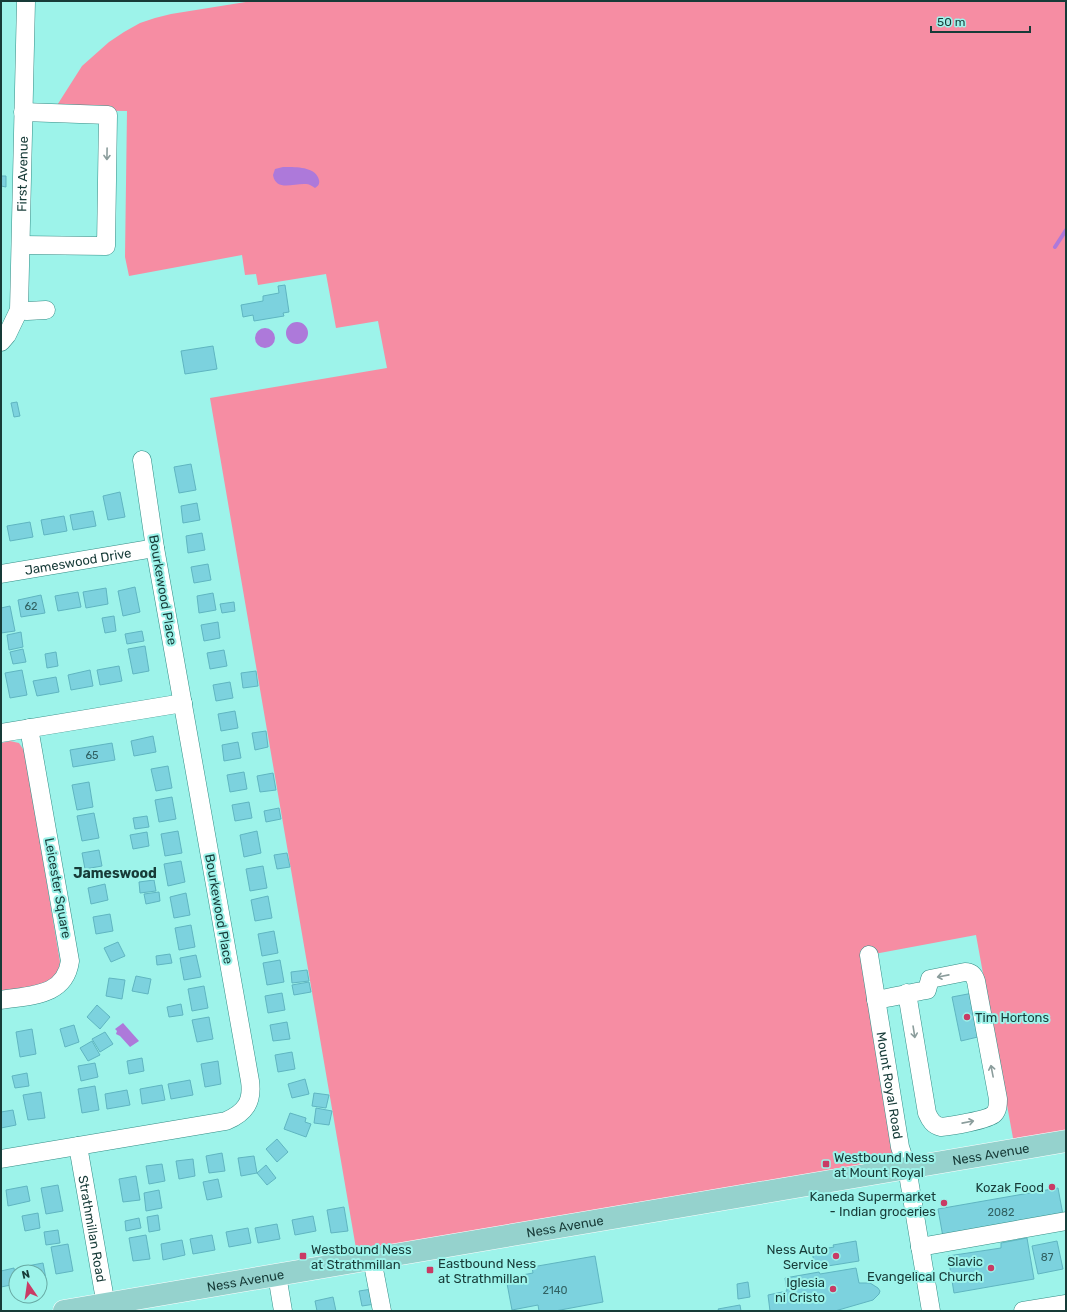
<svg xmlns="http://www.w3.org/2000/svg" width="1067" height="1312" viewBox="0 0 1067 1312" font-family="Rubik,sans-serif">
<rect width="100%" height="100%" fill="#9df3ea"/>
<!-- green -->
<path fill="#f68da3" d="M252,1H1066V1141L1015,1149L976,935L869,955L907,1168L358,1260L210,398L387,368L378,321L336,328L326,274L258,285L256,274L245,275L242,255L129,276L125,257L127,111L54,110L82,66L109,42L124,32L140,23L155,18L171,14Z
M10,741L19,743L25,752L60,962L57,976L42,986L1,993V743Z"/>
<!-- water -->
<path fill="#ad79da" d="M283,167C294,167 316,166 319,180C320,184 318,186 315,188C312,186 309,184 306,184C294,183 276,192 273,175L275,169Z
M286 333a11 11 0 1 1 22 0a11 11 0 1 1-22 0Z
M255 338a10 10 0 1 1 20 0a10 10 0 1 1-20 0Z
M123,1023L139,1041L130,1047L120,1036L116,1034L117,1031L115,1029Z"/>
<g fill="none" stroke-linecap="round" stroke-linejoin="round">
<!-- stream -->
<path stroke="#ad79da" stroke-width="4" d="M1055,247L1066,230"/>
</g>
<!-- building -->
<path fill="#7cd2de" stroke="#5fb5c1" d="M1,176H6V187L1,186Z
M285,285L289,312L283,313L284,316L254,321L253,315L243,317L241,305L263,301V296L279,293L278,286Z
M213,346L217,369L185,374L181,351Z
M17,402L20,416L14,417L11,403Z
M191,464L196,490L179,493L174,467Z
M120,492L125,517L108,520L103,496Z
M197,503L200,520L183,523L181,506Z
M93,511L96,526L73,530L70,515Z
M64,516L67,531L44,535L41,520Z
M30,522L33,537L10,541L7,526Z
M202,533L205,550L188,553L186,536Z
M208,564L211,580L194,583L191,567Z
M135,587L140,612L123,616L118,591Z
M106,588L108,604L86,608L83,592Z
M78,592L81,607L58,611L55,596Z
M213,593L216,610L199,613L197,596Z
M41,595L45,613L21,617L18,600Z
M234,602L235,611L222,613L220,604Z
M10,606L15,631L1,633V608Z
M114,616L116,631L105,633L102,618Z
M218,622L220,638L204,641L201,625Z
M142,631L144,641L127,644L125,634Z
M21,632L23,647L9,650L7,635Z
M145,646L149,671L133,674L128,649Z
M23,649L26,662L13,664L10,652Z
M224,650L227,666L210,669L207,653Z
M56,652L58,666L47,668L45,654Z
M119,666L122,681L100,685L97,670Z
M22,670L27,695L10,698L5,673Z
M90,670L93,686L71,690L68,675Z
M256,671L258,686L243,688L241,673Z
M56,677L59,692L37,696L33,681Z
M230,682L233,698L216,701L213,685Z
M235,711L238,728L221,731L218,714Z
M266,731L268,747L255,750L252,733Z
M153,736L156,752L134,756L131,741Z
M238,742L241,758L224,761L222,745Z
M112,743L115,760L73,767L70,750Z
M168,766L172,788L156,791L151,769Z
M244,772L247,789L230,792L227,775Z
M273,773L276,790L260,792L257,776Z
M89,782L93,807L77,810L72,785Z
M172,797L176,819L159,822L155,800Z
M249,802L252,818L235,821L232,805Z
M279,808L281,819L266,822L264,811Z
M94,813L99,838L82,841L77,816Z
M147,816L149,827L135,829L133,818Z
M178,831L182,853L165,856L161,834Z
M257,831L261,853L244,857L240,835Z
M147,832L149,846L133,849L130,835Z
M99,850L102,866L85,869L82,853Z
M287,853L290,867L277,869L274,855Z
M181,861L185,882L168,886L164,864Z
M263,866L267,888L250,891L246,869Z
M154,880L156,891L140,893L139,882Z
M105,884L108,900L91,904L88,888Z
M159,892L160,901L146,904L144,894Z
M186,893L190,915L174,918L170,897Z
M268,896L272,918L255,921L251,900Z
M110,914L113,931L96,934L93,917Z
M191,925L195,947L179,950L175,928Z
M274,931L278,953L262,956L258,934Z
M118,942L125,956L111,962L104,948Z
M170,954L172,963L157,965L156,956Z
M196,955L201,977L184,980L180,958Z
M280,960L284,982L267,985L263,963Z
M307,970L309,981L292,983L291,972Z
M136,976L151,979L148,994L132,991Z
M109,978L125,980L122,999L106,996Z
M309,982L311,992L294,995L292,985Z
M204,986L208,1008L192,1011L188,989Z
M282,993L285,1010L268,1013L265,996Z
M973,993L982,1036L961,1041L952,997Z
M181,1004L183,1015L169,1017L167,1007Z
M97,1005L110,1017L100,1029L87,1017Z
M209,1017L213,1039L197,1042L192,1020Z
M287,1022L290,1039L273,1041L270,1025Z
M74,1025L79,1042L65,1047L60,1029Z
M32,1029L36,1054L20,1057L16,1032Z
M105,1032L113,1044L100,1052L92,1039Z
M92,1041L100,1055L88,1061L80,1048Z
M292,1052L295,1069L278,1072L275,1055Z
M142,1058L144,1071L129,1074L127,1061Z
M218,1061L221,1084L205,1087L201,1064Z
M95,1063L98,1077L81,1081L78,1066Z
M27,1073L29,1086L15,1088L12,1076Z
M305,1079L309,1094L292,1098L288,1084Z
M190,1080L193,1095L171,1099L168,1084Z
M162,1085L165,1100L142,1104L140,1089Z
M95,1086L99,1110L82,1113L78,1089Z
M127,1090L130,1105L107,1109L105,1094Z
M41,1092L45,1118L28,1120L23,1095Z
M314,1093L329,1095L326,1108L312,1106Z
M316,1108L332,1111L329,1125L314,1123Z
M13,1110L16,1125L1,1128V1112Z
M290,1113L306,1118L305,1122L311,1124L306,1137L284,1129Z
M277,1139L288,1152L277,1162L266,1149Z
M222,1153L225,1171L209,1173L206,1156Z
M254,1156L257,1173L241,1176L238,1158Z
M193,1159L195,1176L179,1179L176,1161Z
M162,1164L165,1181L149,1184L146,1166Z
M266,1165L276,1178L267,1185L257,1173Z
M136,1176L140,1200L123,1202L119,1179Z
M218,1179L222,1197L207,1200L203,1182Z
M58,1185L63,1211L46,1214L41,1188Z
M27,1186L30,1201L8,1206L6,1190Z
M1058,1188L1063,1215L943,1237L938,1209Z
M159,1190L162,1208L146,1211L144,1193Z
M344,1207L348,1231L331,1233L327,1210Z
M38,1213L40,1228L25,1231L22,1216Z
M158,1215L160,1230L149,1232L147,1217Z
M313,1216L316,1231L295,1235L292,1220Z
M139,1218L141,1228L126,1231L125,1221Z
M277,1224L280,1239L258,1243L255,1228Z
M248,1228L251,1243L229,1247L226,1232Z
M58,1230L60,1243L46,1245L44,1232Z
M146,1235L150,1259L133,1261L129,1238Z
M212,1235L215,1250L193,1254L190,1239Z
M1027,1238L1034,1279L954,1293L948,1256L1001,1248V1243Z
M182,1240L185,1255L163,1260L161,1244Z
M856,1241L859,1261L815,1268L812,1251L834,1247L833,1245Z
M1057,1241L1063,1269L1038,1274L1032,1246Z
M68,1244L73,1271L56,1274L51,1247Z
M595,1256L603,1302L555,1311H539L538,1305L512,1310L506,1278L533,1273L532,1267Z
M43,1263L46,1279L40,1280V1272H23L22,1267Z
M14,1268L16,1284L1,1287V1271Z
M856,1268L859,1283H870L878,1288L880,1291L879,1294L873,1300L835,1311H770L768,1295L787,1291L785,1278L819,1272L820,1274Z
M748,1282L750,1297L738,1299L737,1284Z
M372,1289L375,1304L362,1306L359,1291Z
M333,1297L336,1311H317L315,1301Z
M740,1305L741,1311H719L718,1309Z"/>
<g fill="none" stroke-linecap="round" stroke-linejoin="round">
<!-- minor casing -->
<g stroke="#348d86" stroke-width="19">
<g id="minor">
<path d="M21,245L106,246L108,115L23,112"/>
<path d="M19,310L27,311L46,310"/>
<path id="s1" d="M1,342L7,335L19,310L26,1"/>
<path id="s2" d="M1,574L155,548"/>
<path d="M1,733L183,703"/>
<path id="s3" d="M869,955L900,1147L907,1168L931,1311"/>
<path d="M1,1000C30,995 65,997 70,961L29,728"/>
<path d="M876,1000C893,997 910,993 927,990L930,979L965,972C971,972 974,975 976,981L998,1099C998,1104 998,1110 994,1114C988,1120 951,1126 941,1127C933,1125 930,1120 927,1113L907,993"/>
<path id="s4" d="M78,1146L107,1311"/>
<path d="M1,1159L226,1121C245,1113 253,1102 250,1081L155,548L142,460"/>
<path d="M920,1247L1066,1221"/>
<path d="M372,1259L382,1311"/>
<path d="M277,1275L283,1311"/>
<path d="M1023,1311L1066,1304"/>
</g>
</g>
<!-- major casing -->
<g stroke="#fff" stroke-width="23">
<g id="major">
<path id="s5" d="M64,1311L1066,1141"/>
</g>
</g>
<!-- minor -->
<use href="#minor" stroke="#fff" stroke-width="18"/>
<!-- major -->
<use href="#major" stroke="#95d2cd" stroke-width="22"/>
</g>
<!-- one-way arrows -->
<defs><path id="oneway-shaft" d="M-6 0H5M1.5-3L5.5 0L1.5 3" fill="none" stroke-width="1.6" stroke-linecap="round" stroke-linejoin="round"/></defs>
<g stroke="#8b9d9c">
<use href="#oneway-shaft" transform="translate(107 154) rotate(91)"/>
<use href="#oneway-shaft" transform="translate(943 976) rotate(169)"/>
<use href="#oneway-shaft" transform="translate(914 1032) rotate(81)"/>
<use href="#oneway-shaft" transform="translate(992 1071) rotate(-101)"/>
<use href="#oneway-shaft" transform="translate(968 1122) rotate(-11)"/>
</g>
<!-- markers -->
<g fill="#c93b65" stroke="#9df3ea" stroke-width="1.5">
<circle cx="967" cy="1017" r="4"/>
<rect x="822" y="1160" width="8" height="8" rx="2"/>
<circle cx="1052" cy="1187" r="4"/>
<circle cx="944" cy="1203" r="4"/>
<rect x="299" y="1252" width="8" height="8" rx="2"/>
<circle cx="836" cy="1256" r="4"/>
<circle cx="991" cy="1268" r="4"/>
<rect x="426" y="1266" width="8" height="8" rx="2"/>
<circle cx="833" cy="1289" r="4"/>
</g>
<g text-anchor="middle" dominant-baseline="central" stroke-width="4" stroke-linejoin="round" paint-order="stroke">
<!-- number labels -->
<g font-size="11" fill="#306162">
<text x="31" y="606">62</text>
<text x="92" y="755">65</text>
<text x="1001" y="1212">2082</text>
<text x="1047" y="1257">87</text>
<text x="555" y="1290">2140</text>
</g>
<!-- street labels -->
<g font-size="13" fill="#173b38" stroke="#9df3ea">
<text stroke="none"><textPath href="#s1" startOffset="173">First Avenue</textPath></text>
<text stroke="none"><textPath href="#s2" startOffset="78">Jameswood Drive</textPath></text>
<text transform="translate(163 590) rotate(80)">Bourkewood Place</text>
<text transform="translate(58 888) rotate(80)">Leicester Square</text>
<text transform="translate(219 909) rotate(80)">Bourkewood Place</text>
<text stroke="none"><textPath href="#s3" startOffset="132">Mount Royal Road</textPath></text>
<text stroke="none"><textPath href="#s5" startOffset="940">Ness Avenue</textPath></text>
<text stroke="none"><textPath href="#s5" startOffset="508">Ness Avenue</textPath></text>
<text stroke="none"><textPath href="#s4" startOffset="84">Strathmillan Road</textPath></text>
<text stroke="none"><textPath href="#s5" startOffset="184">Ness Avenue</textPath></text>
</g>
<!-- poi labels -->
<g font-size="13" fill="#173b38" stroke="#9df3ea" text-anchor="end">
<text x="975" y="1017" text-anchor="start">Tim Hortons</text>
<text x="834" y="1157" text-anchor="start">Westbound Ness<tspan x="834" dy="15">at Mount Royal</tspan></text>
<text x="1044" y="1187">Kozak Food</text>
<text x="936" y="1196">Kaneda Supermarket<tspan x="936" dy="15">- Indian groceries</tspan></text>
<text x="311" y="1249" text-anchor="start">Westbound Ness<tspan x="311" dy="15">at Strathmillan</tspan></text>
<text x="828" y="1249">Ness Auto<tspan x="828" dy="15">Service</tspan></text>
<text x="983" y="1261">Slavic<tspan x="983" dy="15">Evangelical Church</tspan></text>
<text x="438" y="1263" text-anchor="start">Eastbound Ness<tspan x="438" dy="15">at Strathmillan</tspan></text>
<text x="825" y="1282">Iglesia<tspan x="825" dy="15">ni Cristo</tspan></text>
</g>
<!-- neighbourhood labels -->
<g font-size="14" font-weight="bold" fill="#173b38" stroke="#9df3ea">
<text x="115" y="873">Jameswood</text>
</g>
</g>
<!-- border -->
<rect width="1067" height="1312" fill="none" stroke="#173b38" stroke-width="4"/>
<!-- north arrow -->
<g transform="translate(28 1284) rotate(347)"><circle r="19" fill="#9df3ea" stroke="#67a9a3"/>
<path d="M0-3L7 15L0 10L-7 15Z" fill="#c93b65"/>
<text y="-6" font-size="11" font-weight="bold" text-anchor="middle" fill="#173b38">N</text>
</g>
<!-- scale -->
<path d="M931 26v6h99v-6" fill="none" stroke="#173b38" stroke-width="2"/>
<text x="937" y="26" font-size="12" fill="#173b38" stroke="#9df3ea" stroke-width="3" paint-order="stroke">50 m</text>
</svg>
